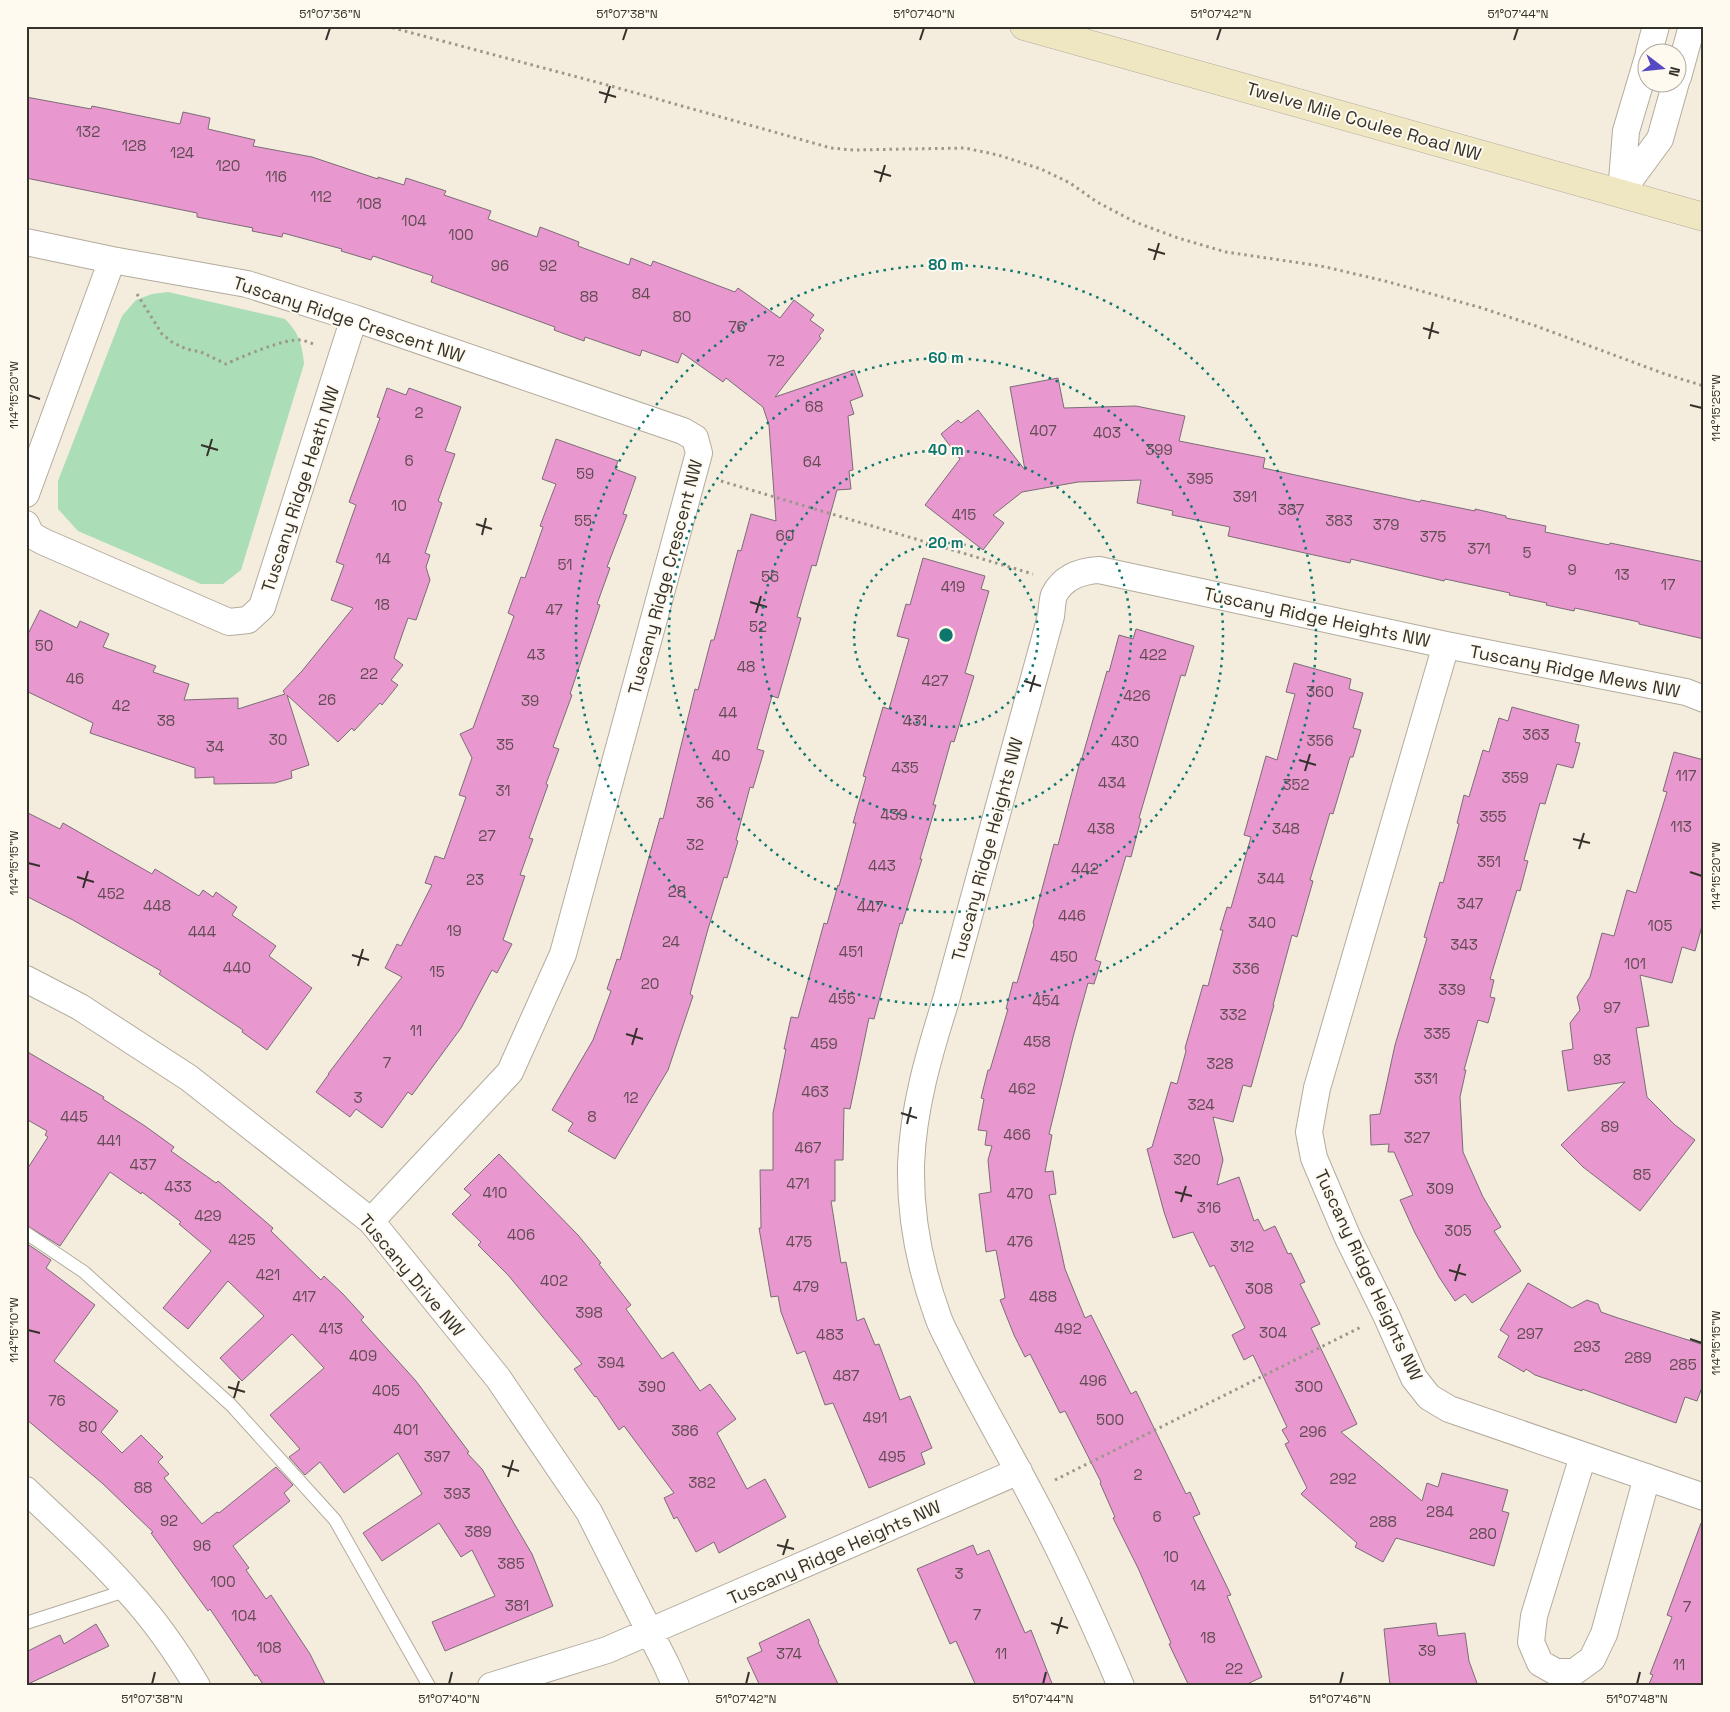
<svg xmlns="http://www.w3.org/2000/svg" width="1730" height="1712" viewBox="0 0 1730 1712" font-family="'Space Grotesk',sans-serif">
<rect width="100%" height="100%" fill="#f4ecdd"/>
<!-- green -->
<path fill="#abddb7" d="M168,292L285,319C299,333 302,344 304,364L241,570L223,584H201L78,531L58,509V481L122,316L136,300L152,294Z"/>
<!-- building -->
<path fill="#e898ce" stroke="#7b6d76" d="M26,97L91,109L92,106L180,124L183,112L210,118L208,129L255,140L253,146L312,157L378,179V177L404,185L406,178L446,191L444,195L491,211L488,219L537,237L540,227L579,242L578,246L629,265L631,258L651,266L653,261L735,292L738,288L780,318L794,300L814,315L810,320L824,330L819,336L821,338L775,397L854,370L863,396L850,401L854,414L848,416L853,470L849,471L851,489L837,490L816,566L812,565L797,617L801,618L778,698L772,696L757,749L764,751L753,788L750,787L736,840L738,841L727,878L724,877L708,929L690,994L693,996L668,1070L615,1159L568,1131L573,1123L552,1110L593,1040L611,991L607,989L617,959L620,960L660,818L663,819L695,689L698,690L711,640H714L738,550L741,551L751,514L776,521L769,425L763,407L726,378L723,382L682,353L678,363L642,350L640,356L585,337L584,341L554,330L555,327L431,282L433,276L373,256L371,260L341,251L342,249L283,233L282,237L252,231L253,228L197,217V213L26,178Z
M1058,378L1064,408L1136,406L1185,416L1179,441L1265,458L1263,468L1420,502L1421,500L1475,511V509L1506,516V518L1546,526L1545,532L1609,545L1610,543L1704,562V639L1639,624V622L1575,608L1574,611L1546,605L1547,603L1509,595L1510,593L1445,579L1444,581L1351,559L1350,563L1228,536L1230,527L1172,515L1173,511L1137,503L1141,480L1078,482L1022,492L993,515L1004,523L983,550L925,505L960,459L941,434L958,420L961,423L978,410L1025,470L1010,387Z
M387,388L406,395L409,388L461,407L445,451L455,454L438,501L442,503L425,553L430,555L426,567L430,580L416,620L408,618L394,658L403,665L391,680L398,685L382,705L380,703L354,731L352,728L338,742L287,695L309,765L291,771L292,778L275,783L214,784V777L195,778V768L90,733L93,723L26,691V638L40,610L77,628L80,621L109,634L103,647L156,666L153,672L189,684L184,700L238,698V709L285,694L283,691L302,671L353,608L331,600L344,565L336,562L356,505L349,502L380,418L377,417Z
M556,439L618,461L615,469L636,477L623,514L627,515L607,567L610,568L597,604L600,605L570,694L572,695L553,747L559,749L546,784L548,785L529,838L533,839L520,875L525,876L503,940L512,944L497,973L492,970L461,1028L412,1095L408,1092L382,1128L356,1109L350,1117L316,1092L329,1074H328L402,977L385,968L397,944L401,946L432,885L425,883L435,856L444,859L466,797L459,795L472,758L460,734L473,728L514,616L508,613L521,577L525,578L543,527L540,526L556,484L542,479Z
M923,558L985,576L981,589L989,591L965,673L974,676L954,742L951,741L933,805H936L920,859H922L902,924L900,923L874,1019L869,1018L850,1109L844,1108L843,1160H835V1201H831L841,1263L846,1262L857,1321L864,1318L875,1345L879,1344L900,1400L910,1396L932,1448L921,1453L925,1464L869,1488L833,1403L825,1405L805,1351L797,1354L781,1312L778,1296L771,1297L759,1228H761L760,1170H773V1113L786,1049H784L791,1017L798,1018L824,923L827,924L838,885L839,886L856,823H853L866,777L863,776L883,707L889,709L909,639L897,636L906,604L910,605Z
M1136,629L1194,646L1185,676L1181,675L1139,818L1141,819L1131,857L1126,856L1114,896L1095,960L1101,962L1094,984L1088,983L1073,1037L1049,1134L1052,1135L1045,1172L1053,1171L1056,1194L1049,1195L1065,1269L1085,1318L1091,1315L1131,1394L1136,1391L1186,1494L1190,1492L1200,1514L1193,1517L1231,1595L1227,1596L1262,1677L1243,1686H1189L1169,1644L1171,1643L1138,1568L1113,1518L1115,1517L1100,1483L1101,1482L1065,1411L1060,1413L1030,1354L1025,1357L1014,1335L1000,1300L1005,1298L996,1250L986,1252L979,1194L991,1192L988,1160L992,1146L985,1145L987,1131L978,1130L984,1099L981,1098L988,1070H990L1008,1009H1006L1013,982L1017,983L1034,924L1033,923L1054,844L1058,845L1081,758H1082L1107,671L1109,672L1119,635L1133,639Z
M1294,663L1351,679L1349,689L1363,693L1353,728L1361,730L1353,757H1350L1333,814L1330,813L1310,880L1313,881L1297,937L1292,935L1273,1005H1274L1251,1087L1243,1085L1233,1122L1213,1117L1223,1160L1217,1185L1239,1177L1254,1221L1258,1219L1264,1231L1275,1226L1288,1254L1291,1253L1305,1282L1300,1284L1320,1324L1311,1328L1357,1424L1341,1432L1422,1501L1427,1483L1438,1487L1442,1473L1508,1490L1502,1511L1509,1513L1494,1566L1396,1538L1383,1562L1355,1547L1357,1543L1301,1494L1307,1488L1285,1444L1289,1442L1282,1430L1287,1427L1253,1355L1244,1360L1232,1335L1245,1328L1214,1265L1210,1267L1193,1232L1173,1238L1164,1212L1147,1149L1152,1147L1171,1082L1177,1084L1186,1051L1185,1048L1203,985L1208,986L1223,930H1220L1227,907L1231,908L1251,837L1244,835L1266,756L1277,760L1295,694L1286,692Z
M1512,707L1579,725L1575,742L1580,743L1573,768L1557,764L1545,804L1540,803L1524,860L1528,861L1520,891L1517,890L1490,979L1494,980L1490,997L1495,998L1488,1023L1478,1020L1464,1070H1466L1460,1097L1463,1152L1483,1197L1501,1227L1494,1231L1521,1271L1472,1303L1465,1294L1455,1301L1439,1277L1415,1233L1400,1200L1413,1195L1394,1152H1388L1389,1144L1371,1145L1370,1115L1380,1114L1395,1045L1427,938L1424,937L1440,882L1443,883L1459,824L1457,823L1464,795L1469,797L1483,750L1489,752L1499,718L1508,721Z
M1674,752L1704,760V919L1695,951L1682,947L1672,983L1640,975L1649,1026L1636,1028L1647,1097L1675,1125L1695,1140L1640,1211L1583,1167L1561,1145L1625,1082L1568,1091L1562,1051L1573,1049L1570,1023L1580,1010L1577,997L1590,977L1602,933L1614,936L1627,890L1636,893L1667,792L1663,791Z
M26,812L60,829L63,823L152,874L155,869L199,896L203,890L213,897L216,892L237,907L232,915L276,946L269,956L312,988L267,1050L242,1032L243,1030L159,974L161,971L73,920L26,896Z
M26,1051L104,1097L103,1099L145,1126L174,1147L171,1151L216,1183L218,1181L273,1228L271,1231L321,1280L324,1276L343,1294L364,1317L361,1320L416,1381L469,1452L467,1453L482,1469L532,1554L553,1606L445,1651L432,1622L495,1596L472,1550L461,1557L439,1523L382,1561L363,1533L422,1494L398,1453L344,1493L320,1462L305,1475L289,1457L300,1449L270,1415L324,1368L292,1334L242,1381L220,1358L264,1316L228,1281L188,1329L163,1308L211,1251L179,1224L181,1222L142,1192L141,1194L110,1172L60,1246L26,1225V1171L48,1137L45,1135L47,1131L26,1119Z
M499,1154L578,1235L601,1263L599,1264L631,1305L626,1309L662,1359L673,1352L700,1391L710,1384L736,1419L717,1433L747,1489L765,1479L786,1517L719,1553L714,1542L696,1552L677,1517L674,1519L664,1498L674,1493L624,1426L619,1430L596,1396L595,1397L574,1369L582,1364L508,1275L478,1245L481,1242L452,1214L471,1195L464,1189Z
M26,1243L51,1260L46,1268L95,1305L54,1361L118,1411L101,1432L122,1453L141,1435L163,1457L158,1462L169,1474L164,1478L202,1524L217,1512L219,1513L276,1467L293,1485L284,1493L290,1501L233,1546L249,1568L246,1570L266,1599L271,1595L310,1654L326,1686H264L257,1675L255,1676L210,1609L208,1611L151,1533L153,1532L102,1483L26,1419Z
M1528,1283L1572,1308L1587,1300L1598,1304L1601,1312L1618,1318L1704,1345V1382L1697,1401L1685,1397L1676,1423L1582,1389V1391L1535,1375L1526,1369L1524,1372L1498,1357L1509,1336L1500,1330Z
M1701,1523L1704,1524V1686H1648L1653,1675L1650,1674L1672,1617L1667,1615Z
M973,1545L977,1555L989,1550L1025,1633L1031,1630L1053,1686H976L956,1641L950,1644L917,1569Z
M809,1619L819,1641L818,1642L839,1686H760L747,1658L762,1651L759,1643Z
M1436,1623L1438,1636L1465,1633L1469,1661L1478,1686H1390L1384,1629Z
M96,1624L109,1646L26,1685V1652L60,1635L64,1644Z"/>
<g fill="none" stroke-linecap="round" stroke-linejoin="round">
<!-- lane casing -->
<g stroke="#b3ac9d" stroke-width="14">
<path id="lane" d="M26,1233L84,1272L231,1405L335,1520L429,1686
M26,1623L128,1590"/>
</g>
<!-- street casing -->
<g stroke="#b3ac9d" stroke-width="28">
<path id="street" d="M1649,52L1656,26
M1678,77L1692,26
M1621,192L1660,139L1676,82
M1621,193L1626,131L1648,57
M26,242L112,260L247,284L354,318L683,431L695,438L699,453L563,954L510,1072L371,1221
M26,494L112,260
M26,524L31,535L44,542L229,622L248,620L262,607L354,318
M1446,645L1317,1088L1309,1132L1314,1158L1328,1191L1348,1238L1386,1315L1414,1378L1429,1397L1449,1409L1704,1497
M26,979L80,1007L189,1078L371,1221L498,1378L589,1512L666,1664L676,1686
M1583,1456L1534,1616L1531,1642L1540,1663L1556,1672H1574L1592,1659L1604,1634L1647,1477
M26,1490C60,1523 96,1554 127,1590C154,1619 177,1652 197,1686
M491,1686L607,1650L1019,1471
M1121,1686C1093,1620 1063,1554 1029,1491C1005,1445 979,1401 956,1355C950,1341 941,1328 937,1314C920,1267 910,1215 911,1165C913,1108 929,1054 946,1000L1051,616C1052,609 1052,601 1054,595C1063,577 1081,571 1099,570L1446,645L1686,692L1704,699"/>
</g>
<!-- secondary casing -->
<g stroke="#b3ac9d" stroke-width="29">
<path id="secondary" d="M1024,26L1704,217"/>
</g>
<!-- path -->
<path stroke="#9c968b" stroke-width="3" stroke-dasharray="2.5 4" stroke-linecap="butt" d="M386,26L611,86L831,148L853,150L965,148L998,155L1041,169L1070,183L1097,202L1135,222L1178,238L1226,252L1321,266L1385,281L1482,308L1536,326L1665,374L1704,386
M137,294L162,334L172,342L186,349L201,352L226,364C241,357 285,338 301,340C306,341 311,343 316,345
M721,481L1033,574
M1055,1480L1361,1327"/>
<!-- lane -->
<use href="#lane" stroke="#fff" stroke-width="12"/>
<!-- street -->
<use href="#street" stroke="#fff" stroke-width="26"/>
<!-- secondary -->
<use href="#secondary" stroke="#efe6c2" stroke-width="28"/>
</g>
<!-- ticks -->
<path fill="none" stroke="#35322c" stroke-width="2" d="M326,40L330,28M623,40L627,28M920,40L924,28M1217,40L1221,28M1514,40L1518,28M599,92L616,97M605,103L610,86M874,171L891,176M880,182L885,165M1148,249L1165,254M1154,260L1159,243M1423,328L1439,333M1429,339L1433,322M28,395L40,399M1690,405L1702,408M201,445L218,450M207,456L212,439M476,524L492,529M482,535L486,518M750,602L767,607M756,613L761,596M1024,681L1041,686M1030,692L1035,675M1299,760L1316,765M1305,771L1310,754M1573,839L1590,843M1579,849L1584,833M28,863L40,866M1690,872L1702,876M77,877L94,882M83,888L88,871M352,955L369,960M358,966L363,949M626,1034L643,1039M632,1045L637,1028M901,1113L917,1118M907,1124L911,1107M1175,1192L1192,1196M1181,1202L1186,1186M1449,1270L1466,1275M1455,1281L1460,1264M28,1330L40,1333M1690,1339L1702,1343M228,1387L245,1392M234,1398L239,1381M502,1466L519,1471M508,1477L513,1460M777,1545L794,1549M783,1555L788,1539M1051,1623L1068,1628M1057,1634L1062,1617M152,1684L155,1672M449,1684L452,1672M746,1684L749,1672M1043,1684L1046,1672M1340,1684L1343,1672M1637,1684L1640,1672"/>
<!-- distance rings -->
<g fill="none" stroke="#0f766e" stroke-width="2.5" stroke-dasharray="2.5 5">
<circle cx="946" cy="635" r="92"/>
<circle cx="946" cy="635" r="185"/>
<circle cx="946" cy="635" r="277"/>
<circle cx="946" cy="635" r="370"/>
</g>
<g text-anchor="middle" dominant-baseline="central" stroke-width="4" stroke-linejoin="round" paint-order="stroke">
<!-- number labels -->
<g font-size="15" fill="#624c54">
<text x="88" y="131">132</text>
<text x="134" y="145">128</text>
<text x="182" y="152">124</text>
<text x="228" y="165">120</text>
<text x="276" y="176">116</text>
<text x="321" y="196">112</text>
<text x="369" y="203">108</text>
<text x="414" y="220">104</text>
<text x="461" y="234">100</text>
<text x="500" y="265">96</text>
<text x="548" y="265">92</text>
<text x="641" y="293">84</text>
<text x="589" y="296">88</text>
<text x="682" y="316">80</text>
<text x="737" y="326">76</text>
<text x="776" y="360">72</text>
<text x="814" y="406">68</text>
<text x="419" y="412">2</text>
<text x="1043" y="430">407</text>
<text x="1107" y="432">403</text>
<text x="1159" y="449">399</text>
<text x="409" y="460">6</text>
<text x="812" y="461">64</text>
<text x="585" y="473">59</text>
<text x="1200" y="478">395</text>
<text x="1245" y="496">391</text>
<text x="399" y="505">10</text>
<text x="1291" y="509">387</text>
<text x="964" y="514">415</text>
<text x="583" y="520">55</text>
<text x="1339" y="520">383</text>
<text x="1386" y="524">379</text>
<text x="785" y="535">60</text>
<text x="1433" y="536">375</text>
<text x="1479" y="548">371</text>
<text x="1527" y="552">5</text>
<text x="383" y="558">14</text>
<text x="565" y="564">51</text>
<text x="1572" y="569">9</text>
<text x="1622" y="574">13</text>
<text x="770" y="576">56</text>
<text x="1668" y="584">17</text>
<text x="953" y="586">419</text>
<text x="382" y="604">18</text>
<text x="554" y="609">47</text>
<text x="758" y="626">52</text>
<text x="44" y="645">50</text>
<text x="536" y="654">43</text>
<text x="1153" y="654">422</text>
<text x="746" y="666">48</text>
<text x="369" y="673">22</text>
<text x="75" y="678">46</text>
<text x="935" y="680">427</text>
<text x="1320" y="691">360</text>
<text x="1137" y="695">426</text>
<text x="327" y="699">26</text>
<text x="530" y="700">39</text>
<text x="121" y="705">42</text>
<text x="728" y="712">44</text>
<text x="166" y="720">38</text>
<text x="915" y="720">431</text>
<text x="1536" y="734">363</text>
<text x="278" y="739">30</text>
<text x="1320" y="740">356</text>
<text x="1125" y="741">430</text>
<text x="505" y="744">35</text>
<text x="215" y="746">34</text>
<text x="721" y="755">40</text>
<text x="905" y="767">435</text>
<text x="1686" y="775">117</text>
<text x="1515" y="777">359</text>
<text x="1112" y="782">434</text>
<text x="1296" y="784">352</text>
<text x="503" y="790">31</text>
<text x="705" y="802">36</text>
<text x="894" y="814">439</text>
<text x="1493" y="816">355</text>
<text x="1681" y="826">113</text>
<text x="1101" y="828">438</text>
<text x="1286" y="828">348</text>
<text x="487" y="835">27</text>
<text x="695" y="844">32</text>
<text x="1489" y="861">351</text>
<text x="882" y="865">443</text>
<text x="1085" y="868">442</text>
<text x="1271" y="878">344</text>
<text x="475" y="879">23</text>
<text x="677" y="891">28</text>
<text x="111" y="893">452</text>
<text x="1470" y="903">347</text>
<text x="157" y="905">448</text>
<text x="870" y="906">447</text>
<text x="1072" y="915">446</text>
<text x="1262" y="922">340</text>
<text x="1660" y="925">105</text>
<text x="454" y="930">19</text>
<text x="202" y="931">444</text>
<text x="671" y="941">24</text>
<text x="1464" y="944">343</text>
<text x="851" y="951">451</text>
<text x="1064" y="956">450</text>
<text x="1635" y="963">101</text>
<text x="237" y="967">440</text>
<text x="1246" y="968">336</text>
<text x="437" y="971">15</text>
<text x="650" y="983">20</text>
<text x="1452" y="989">339</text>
<text x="842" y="998">455</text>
<text x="1046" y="1000">454</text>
<text x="1612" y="1007">97</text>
<text x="1233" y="1014">332</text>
<text x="416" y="1030">11</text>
<text x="1437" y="1033">335</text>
<text x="1037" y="1041">458</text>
<text x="824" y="1043">459</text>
<text x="1602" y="1059">93</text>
<text x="387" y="1062">7</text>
<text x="1220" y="1063">328</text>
<text x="1426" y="1078">331</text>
<text x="1022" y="1088">462</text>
<text x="815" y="1091">463</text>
<text x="358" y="1097">3</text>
<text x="631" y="1097">12</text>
<text x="1201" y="1104">324</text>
<text x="74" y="1116">445</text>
<text x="592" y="1116">8</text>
<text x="1610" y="1126">89</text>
<text x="1017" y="1134">466</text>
<text x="1417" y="1137">327</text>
<text x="109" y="1140">441</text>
<text x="808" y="1147">467</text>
<text x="1187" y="1159">320</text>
<text x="143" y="1164">437</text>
<text x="1642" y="1174">85</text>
<text x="798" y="1183">471</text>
<text x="178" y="1186">433</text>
<text x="1440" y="1188">309</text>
<text x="495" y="1192">410</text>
<text x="1020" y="1193">470</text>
<text x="1209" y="1207">316</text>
<text x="208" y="1215">429</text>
<text x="1458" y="1230">305</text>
<text x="521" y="1234">406</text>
<text x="242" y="1239">425</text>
<text x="799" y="1241">475</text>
<text x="1020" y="1241">476</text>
<text x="1242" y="1246">312</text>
<text x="268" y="1274">421</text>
<text x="554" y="1280">402</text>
<text x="806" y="1286">479</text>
<text x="1259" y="1288">308</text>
<text x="304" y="1296">417</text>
<text x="1043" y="1296">488</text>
<text x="589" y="1312">398</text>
<text x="331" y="1328">413</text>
<text x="1068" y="1328">492</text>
<text x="1273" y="1332">304</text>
<text x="1530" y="1333">297</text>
<text x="830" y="1334">483</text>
<text x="1587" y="1346">293</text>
<text x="363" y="1355">409</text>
<text x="1638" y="1357">289</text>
<text x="611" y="1362">394</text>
<text x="1683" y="1364">285</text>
<text x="846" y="1375">487</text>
<text x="1093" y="1380">496</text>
<text x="652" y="1386">390</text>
<text x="1309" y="1386">300</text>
<text x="386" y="1390">405</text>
<text x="57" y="1400">76</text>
<text x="875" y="1417">491</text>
<text x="1110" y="1419">500</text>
<text x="88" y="1426">80</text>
<text x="406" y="1429">401</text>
<text x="685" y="1430">386</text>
<text x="1313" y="1431">296</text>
<text x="437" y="1456">397</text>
<text x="892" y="1456">495</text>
<text x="1138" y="1474">2</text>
<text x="1343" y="1478">292</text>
<text x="702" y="1482">382</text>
<text x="143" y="1487">88</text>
<text x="457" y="1493">393</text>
<text x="1440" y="1511">284</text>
<text x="1157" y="1516">6</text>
<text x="169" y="1520">92</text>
<text x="1383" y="1521">288</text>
<text x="478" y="1531">389</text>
<text x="1483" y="1533">280</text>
<text x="202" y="1545">96</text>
<text x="1171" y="1556">10</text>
<text x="511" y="1563">385</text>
<text x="959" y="1573">3</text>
<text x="223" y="1581">100</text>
<text x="1198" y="1585">14</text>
<text x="517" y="1605">381</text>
<text x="1687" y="1606">7</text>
<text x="977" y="1614">7</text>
<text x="244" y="1615">104</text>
<text x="1208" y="1637">18</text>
<text x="269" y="1647">108</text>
<text x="1427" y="1650">39</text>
<text x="789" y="1653">374</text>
<text x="1001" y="1653">11</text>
<text x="1679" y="1664">11</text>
<text x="1234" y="1668">22</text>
</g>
<!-- street labels -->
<g font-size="18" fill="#35322c" stroke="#fffaf0">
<text transform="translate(1364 121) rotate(16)">Twelve Mile Coulee Road NW</text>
<text transform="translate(349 319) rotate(18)">Tuscany Ridge Crescent NW</text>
<text transform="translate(300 489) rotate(-72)">Tuscany Ridge Heath NW</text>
<text transform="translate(665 577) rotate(-75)">Tuscany Ridge Crescent NW</text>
<text transform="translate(1317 617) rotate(12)">Tuscany Ridge Heights NW</text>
<text transform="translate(1575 671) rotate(11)">Tuscany Ridge Mews NW</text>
<text transform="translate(987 849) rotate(-75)">Tuscany Ridge Heights NW</text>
<text transform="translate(412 1275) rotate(50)">Tuscany Drive NW</text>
<text transform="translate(1369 1275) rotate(65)">Tuscany Ridge Heights NW</text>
<text transform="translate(834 1552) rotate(-24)">Tuscany Ridge Heights NW</text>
</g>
</g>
<circle cx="946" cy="635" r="8" fill="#0f766e" stroke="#fffaf0" stroke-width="2.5"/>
<g font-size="15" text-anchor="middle" font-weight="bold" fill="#0f766e" stroke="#fffaf0" stroke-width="4" stroke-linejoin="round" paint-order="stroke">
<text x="946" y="270">80 m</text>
<text x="946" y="363">60 m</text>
<text x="946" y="455">40 m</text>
<text x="946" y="548">20 m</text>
</g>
<!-- border -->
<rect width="1730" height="1712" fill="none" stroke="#fffaf0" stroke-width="55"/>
<!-- north arrow -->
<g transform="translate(1662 68) rotate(106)"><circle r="24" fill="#fffaf0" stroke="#aeaaa2"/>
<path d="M0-4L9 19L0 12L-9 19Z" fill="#564ac2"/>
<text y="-8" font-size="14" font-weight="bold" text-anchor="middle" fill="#35322c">N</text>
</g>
<rect x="28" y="28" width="1674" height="1656" fill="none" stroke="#35322c" stroke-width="2"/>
<g font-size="12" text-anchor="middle" fill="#35322c">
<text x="330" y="18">51°07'36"N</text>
<text x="627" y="18">51°07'38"N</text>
<text x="924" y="18">51°07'40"N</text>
<text x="1221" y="18">51°07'42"N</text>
<text x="1518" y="18">51°07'44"N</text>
<text transform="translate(14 395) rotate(-90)" y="4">114°15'20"W</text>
<text transform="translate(1716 408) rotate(-90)" y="4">114°15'25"W</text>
<text transform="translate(14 863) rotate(-90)" y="4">114°15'15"W</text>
<text transform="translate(1716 876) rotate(-90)" y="4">114°15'20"W</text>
<text transform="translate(14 1330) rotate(-90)" y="4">114°15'10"W</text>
<text transform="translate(1716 1343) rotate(-90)" y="4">114°15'15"W</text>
<text x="152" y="1703">51°07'38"N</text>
<text x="449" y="1703">51°07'40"N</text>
<text x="746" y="1703">51°07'42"N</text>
<text x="1043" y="1703">51°07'44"N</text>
<text x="1340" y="1703">51°07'46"N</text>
<text x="1637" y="1703">51°07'48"N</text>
</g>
</svg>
